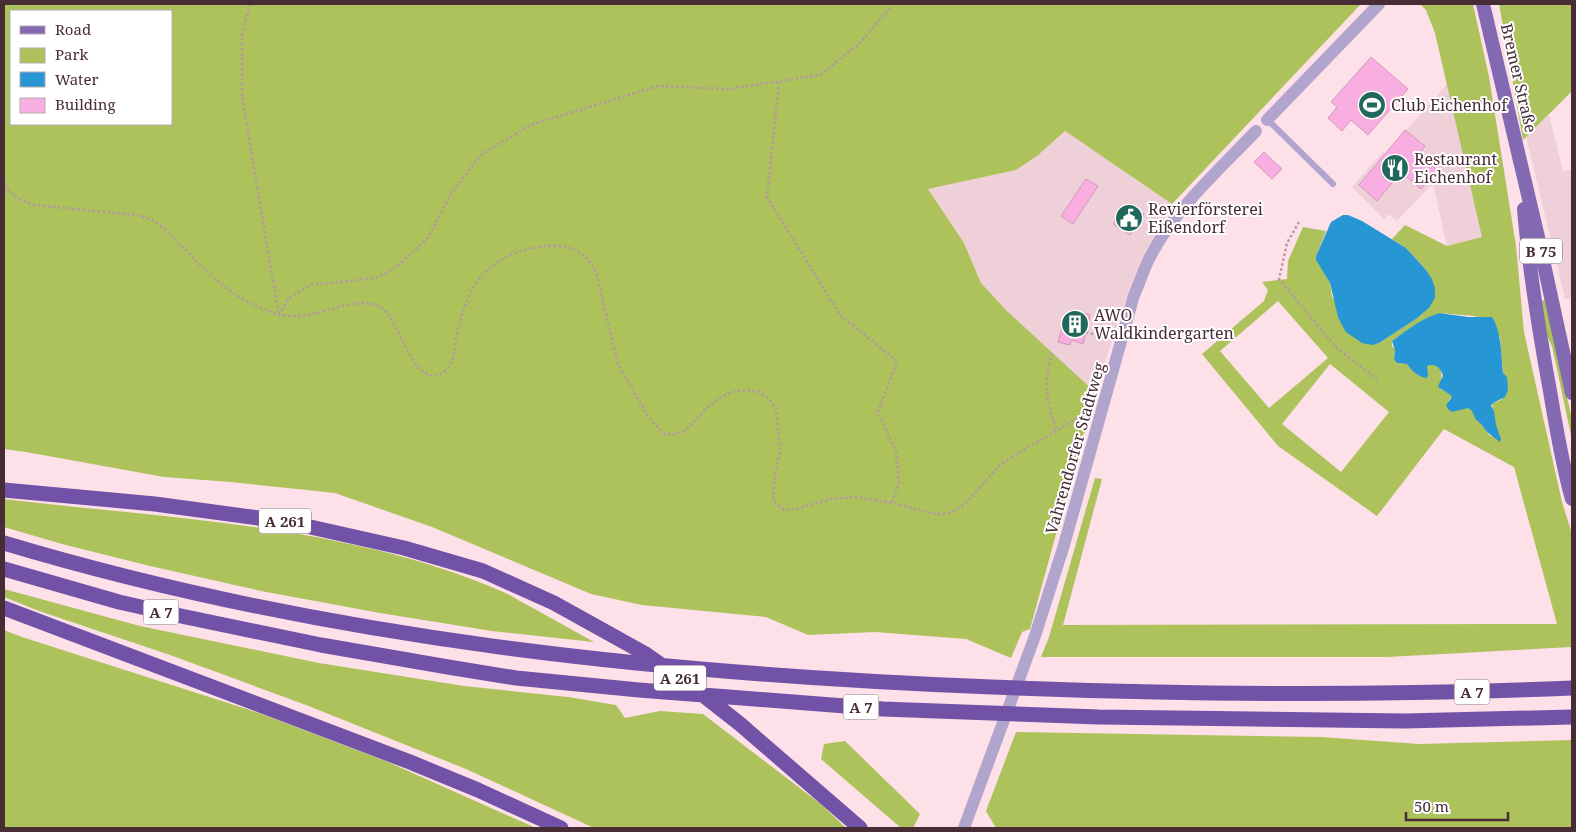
<svg xmlns="http://www.w3.org/2000/svg" width="1576" height="832" viewBox="0 0 1576 832" font-family="'Noto Serif',serif">
<rect width="100%" height="100%" fill="#fde0e8"/>
<!-- built -->
<path fill="#efcfd8" d="M1449,82L1486,248L1447,246L1433,183L1397,221L1389,214L1384,219L1352,187L1383,152L1385,154Z
M1549,115L1563,171L1572,170V301L1571,299H1565L1526,136Z
M1065,131L1172,204L1142,258L1128,292L1095,392L1007,311L981,283L964,243L928,189L1016,170L1037,156Z"/>
<!-- green -->
<path fill="#adc25b" fill-rule="evenodd" d="M4,4H1361L1172,204L1065,131L1037,156L1016,170L928,189L964,243L981,283L1007,311L1095,392L1030,629L1022,632L1011,658L966,639L875,632L808,635L766,617L642,605L591,594L432,527L335,493L231,482L164,477L26,452L4,449ZM171,11V124H11V11Z
M1420,4H1473L1489,77L1516,246L1524,332L1562,502L1572,534V647L1387,657H1041L1049,637L1095,478L1102,479L1063,625L1557,624L1514,467L1444,429L1377,516L1278,446L1202,354L1264,301L1268,290L1262,282L1287,279L1288,261L1303,227L1326,231L1316,256V259L1330,283L1332,297L1379,343L1416,319L1429,308L1426,270L1406,248L1392,239L1405,225L1447,246L1482,237L1435,33L1426,10ZM1278,301L1328,358L1269,408L1220,351ZM1439,313L1475,316L1500,337L1503,373L1508,390L1501,400L1493,403C1490,412 1496,428 1500,436H1490L1481,424L1476,420L1473,411L1468,408H1462L1448,401L1452,397L1449,393L1440,389C1442,378 1445,360 1426,366L1428,375C1419,373 1412,373 1407,364L1397,363L1394,360L1395,349L1392,346V341C1407,330 1421,320 1439,313ZM1330,364L1389,412L1341,472L1282,424Z
M1499,4H1572V91L1523,140Z
M1545,300L1572,419V440L1552,346L1547,336L1541,301Z
M4,499C170,519 345,524 501,591C511,595 521,602 531,607C552,619 573,630 594,642L492,631L380,613L261,591L150,566L62,544L4,527Z
M4,589L140,626L319,663L464,686L568,697L616,705L625,718L660,711L703,714L822,805L846,828H594L466,769L306,705L170,655L39,611L4,597Z
M4,630L22,637L259,713L388,762L536,828H4Z
M1016,732L1321,737L1419,744L1572,740V828H996L986,811Z
M845,741L920,814L913,828H901L821,759L824,744Z"/>
<!-- water -->
<path fill="#2796d4" d="M1343,215H1348L1362,221L1406,248L1426,270L1432,279L1435,288V298L1429,308L1416,319L1379,343L1372,345L1362,343L1346,332L1343,327L1338,317L1330,283L1316,260V256L1331,222Z
M1439,313L1468,317H1492C1502,333 1501,355 1503,373L1507,377L1508,390L1505,397L1493,403L1491,406L1494,411L1496,425L1501,439L1500,442L1487,432L1481,424L1476,420L1472,411L1468,408L1452,412L1448,409L1446,405L1452,397C1448,391 1441,391 1438,386L1443,376C1441,368 1435,363 1427,366L1428,375L1427,378C1419,377 1411,371 1407,364L1397,363L1394,360L1395,350L1392,341C1407,330 1421,319 1439,313Z"/>
<!-- building -->
<path fill="#f8aee0" stroke="#d198be" d="M1371,57L1408,89L1368,135L1351,120L1342,131L1328,118L1337,107L1331,102Z
M1405,130L1425,146L1419,154L1437,170L1421,189L1401,172L1377,201L1359,185Z
M1264,152L1282,169L1272,179L1254,162Z
M1086,179L1098,186L1073,224L1061,216Z
M1127,204L1144,214L1130,235L1113,224Z
M1079,312L1090,315L1083,344L1071,340L1070,345L1058,342L1066,314L1077,317Z"/>
<g fill="none" stroke-linecap="round" stroke-linejoin="round">
<!-- path -->
<path stroke="#b598a1" stroke-width="2.5" stroke-dasharray="2.5 2.5" stroke-linecap="butt" d="M250,4L242,33V97L279,315
M779,82L767,197L840,315L897,361L878,412L896,452L899,483L892,502
M4,180C6,195 22,201 35,205L137,215L152,220L164,228C195,259 224,295 266,310C270,312 275,314 280,315C288,316 299,317 307,315C328,312 363,294 383,309C400,322 412,383 438,375C457,369 453,344 458,329C461,316 466,302 472,290C488,259 525,245 558,246C579,247 590,259 597,276L618,364L649,418L658,428L665,434H674L685,431L708,407L719,398L732,392L747,390L760,392L769,399L776,408L780,449L775,476L773,496L775,503L783,509L791,510L832,499L854,497L892,503L935,514H943L952,512L964,505L1002,463L1076,419L1086,415
M1299,222L1287,243L1279,279L1336,347L1378,380
M279,315L288,299L311,285L376,278L395,268L427,239L452,192L481,155L530,125L658,86L728,89L820,75L859,44L889,9L891,4
M1086,332L1110,339
M1052,353C1043,387 1046,398 1057,431"/>
<!-- service -->
<path stroke="#b1a4cd" stroke-width="6" d="M1267,119L1333,184"/>
<!-- minor -->
<path stroke="#b1a4cd" stroke-width="12" d="M1267,120L1379,4
M964,828L1035,636L1064,545L1134,295C1140,282 1144,268 1151,255C1175,209 1220,169 1256,131"/>
<!-- primary -->
<path stroke="#8368b2" stroke-width="14" d="M1483,4L1538,237L1572,393
M1524,209C1529,270 1539,331 1550,391C1556,427 1562,464 1572,499"/>
<!-- motorway -->
<path stroke="#7252a7" stroke-width="15" d="M4,490L155,504L288,522L404,548L483,571L554,603L644,653L694,688L740,724L860,828
M4,543C324,639 659,674 992,687C1186,695 1379,696 1572,688
M4,569L119,602L181,616L321,645L448,667L516,678L639,690L883,709L1099,717L1405,721L1572,717
M4,608L410,762L478,790L561,828"/>
</g>
<!-- icons -->
<defs>
<g id="stadium-disc" transform="scale(1.4375)"><circle r="9.5" fill="#21675b" stroke="#fff"/><path d="M0-5a6.5 5 0 1 0 0 10a6.5 5 0 1 0 0-10ZM-3.5-1.8h7v3.6h-7Z" fill="#fff"/></g>
<g id="restaurant-disc" transform="scale(1.4375)"><circle r="9.5" fill="#21675b" stroke="#fff"/><path d="M-5-6h1v4h1v-4h1v4h1v-4h1v5L-1.5 .5V6h-2V.5L-5-1ZM5-6V6H3V1.5H1.5Q1.5-4 5-6Z" fill="#fff"/></g>
<g id="civic-disc" transform="scale(1.4375)"><circle r="9.5" fill="#21675b" stroke="#fff"/><path d="M-.6-6.5H3V-4.5H.6V-3L4-1V1h2V6H-6V1h2V-1L-.6-3ZM-1.2 2.5V6h2.4V2.5Z" fill="#fff"/></g>
<g id="building-disc" transform="scale(1.4375)"><circle r="9.5" fill="#21675b" stroke="#fff"/><path d="M-4-6H4V6H1V3H-1V6H-4ZM-2.5-4.3h1.7v1.8h-1.7ZM.8-4.3h1.7v1.8H.8ZM-2.5-1h1.7V.8h-1.7ZM.8-1h1.7V.8H.8Z" fill="#fff"/></g>
</defs>
<g fill-rule="evenodd">
<use href="#stadium-disc" x="1372" y="105"/>
<use href="#restaurant-disc" x="1395" y="168"/>
<use href="#civic-disc" x="1129" y="218"/>
<use href="#building-disc" x="1075" y="324"/>
</g>
<g text-anchor="middle" dominant-baseline="central" stroke-width="4" stroke-linejoin="round" paint-order="stroke">
<!-- shield labels -->
<g fill="#fff" stroke="#7f6b72" stroke-width="1">
<rect x="1520" y="238.5" width="42" height="25" rx="4"/>
<rect x="259" y="508.5" width="52" height="25" rx="4"/>
<rect x="143.5" y="599.5" width="35" height="25" rx="4"/>
<rect x="654" y="665.5" width="52" height="25" rx="4"/>
<rect x="1454.5" y="679.5" width="35" height="25" rx="4"/>
<rect x="843.5" y="694.5" width="35" height="25" rx="4"/>
</g>
<g font-size="15" font-weight="bold" fill="#482c35">
<text x="1541" y="251">B 75</text>
<text x="285" y="521">A 261</text>
<text x="161" y="612">A 7</text>
<text x="680" y="678">A 261</text>
<text x="1472" y="692">A 7</text>
<text x="861" y="707">A 7</text>
</g>
<!-- street labels -->
<g font-size="16" fill="#482c35" stroke="#fff">
<text transform="translate(1519 78) rotate(77)">Bremer Straße</text>
<text transform="translate(1075 448) rotate(-74)">Vahrendorfer Stadtweg</text>
</g>
<!-- poi labels -->
<g font-size="16" fill="#482c35" stroke="#fff" text-anchor="start">
<text x="1391" y="105">Club Eichenhof</text>
<text x="1414" y="159">Restaurant<tspan x="1414" dy="18">Eichenhof</tspan></text>
<text x="1148" y="209">Revierförsterei<tspan x="1148" dy="18">Eißendorf</tspan></text>
<text x="1094" y="315">AWO<tspan x="1094" dy="18">Waldkindergarten</tspan></text>
</g>
</g>
<!-- border -->
<rect width="1576" height="832" fill="none" stroke="#482c35" stroke-width="10"/>
<!-- legend -->
<rect x="10" y="10" width="162" height="115" fill="#ffffff" stroke="#b6abae"/>
<rect x="20" y="26" width="25" height="8" fill="#8368b2" stroke="#b6abae"/>
<text x="55" y="35" font-size="15" fill="#482c35">Road</text>
<rect x="20" y="48" width="25" height="15" fill="#adc25b" stroke="#b6abae"/>
<text x="55" y="60" font-size="15" fill="#482c35">Park</text>
<rect x="20" y="72" width="25" height="15" fill="#2796d4" stroke="#b6abae"/>
<text x="55" y="85" font-size="15" fill="#482c35">Water</text>
<rect x="20" y="98" width="25" height="15" fill="#f8aee0" stroke="#b6abae"/>
<text x="55" y="110" font-size="15" fill="#482c35">Building</text>
<!-- scale -->
<path d="M1406 812v8h102v-8" fill="none" stroke="#482c35" stroke-width="2.5"/>
<text x="1414" y="812" font-size="15" fill="#482c35" stroke="#ffffff" stroke-width="4" paint-order="stroke">50 m</text>
</svg>
